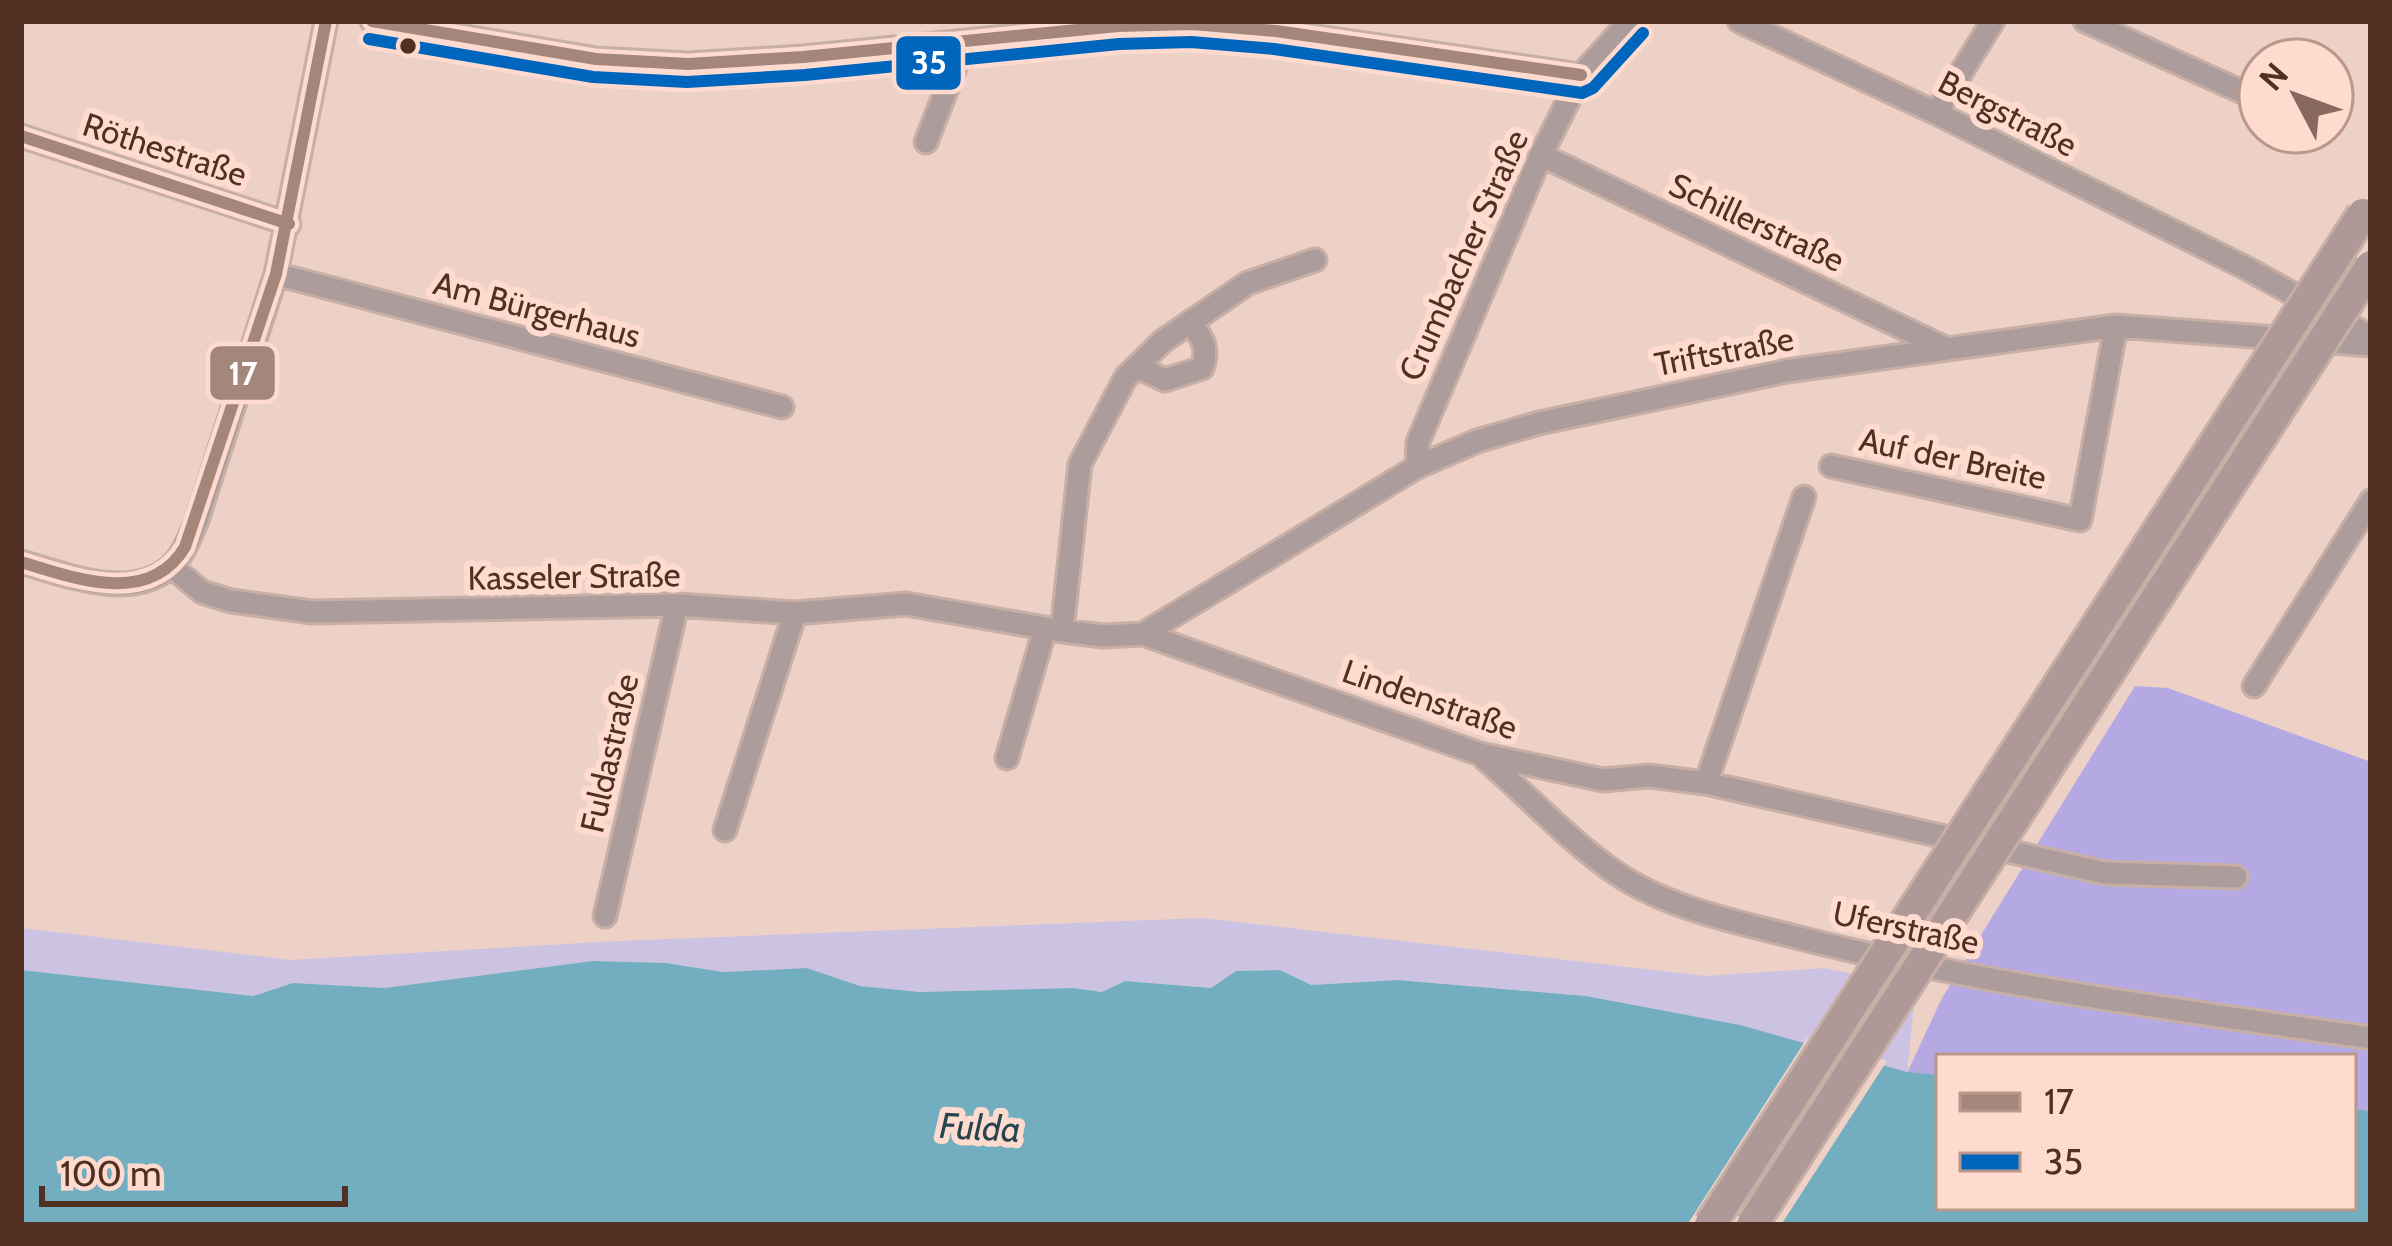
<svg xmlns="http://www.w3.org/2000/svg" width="2392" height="1246" viewBox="0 0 2392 1246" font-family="Cabin,sans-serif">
<rect width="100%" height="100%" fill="#edd1c7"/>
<!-- green -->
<path fill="#ccc3e2" d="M1203,918L1705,976L1825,968L1916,986L1907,1073L1740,1025L1586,996L1397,980L1310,985L1280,970L1236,971L1212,988L1125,981L1103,992L1073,988L920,992L860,986L807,968L723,972L666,963L593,961L384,988L293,983L253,996L21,970V928L291,960L617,941Z"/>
<!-- forest -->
<path fill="#b5a9e3" d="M2135,686L2168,688L2371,762V1111L2353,1109V1057H1939V1075L1907,1073L1942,998Z"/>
<!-- water -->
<path fill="#72aebf" d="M593,961L666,963L723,972L807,968L860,986L920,992L1073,988L1102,992L1125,981L1211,988L1236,971L1280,970L1311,985L1397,980L1586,996L1740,1025L1907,1072L1939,1075V1207H2353V1109L2371,1111V1225H21V970L253,996L293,983L384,988Z"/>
<!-- pier -->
<path fill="#edd1c7" d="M1807,1038L1887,1061L1781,1225H1687Z"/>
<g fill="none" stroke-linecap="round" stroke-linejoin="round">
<!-- minor casing -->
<g stroke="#c8afa6" stroke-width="27">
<path id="minor" d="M372,21L596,59L688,64L803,57L1118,26L1192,24L1276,31L1581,75
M1739,21L1936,113L2246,268L2371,337
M2085,21L2260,100
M1936,113L1993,21
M21,136L289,224
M926,142L965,42
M1541,155L1945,348
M276,274L782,407
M1137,367L1165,380L1202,368C1209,349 1203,338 1190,322
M1831,466L2080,520L2116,326
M1417,467L1418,442L1541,155L1581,75L1630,21
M21,562C66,575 137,604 175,562C186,550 191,534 197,520L276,274L326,21
M171,566L202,592L231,601L312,612L677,605L795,613L906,604L1062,631L1103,636L1143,634L1480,754L1603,780L1649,776L1706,783L2105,873L2236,877
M1062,631L1080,464L1126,377L1163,341L1248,283L1315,260
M1143,634L1417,467L1477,441L1539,423L1787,371L2116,326L2371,345
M2254,686L2371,501
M1007,758L1045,629
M1485,759C1528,796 1569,841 1616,873C1667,908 1737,922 1796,937C1985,985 2178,1010 2371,1038
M1706,783L1804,497
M725,830L795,613
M605,916L677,605"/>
</g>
<!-- minor -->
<use href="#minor" stroke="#ad9c9c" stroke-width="21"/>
<!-- highway-bridge casing -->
<g stroke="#c8afa6" stroke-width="36" stroke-linecap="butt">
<path id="highway-bridge" d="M1710,1225L2363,214
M1752,1225L2371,266"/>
</g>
<!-- highway-bridge -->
<use href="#highway-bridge" stroke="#ae9998" stroke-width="30"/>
<!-- bus-1 casing -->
<g stroke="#fedbce" stroke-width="21">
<path id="bus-1" d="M372,21L596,59L688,64L803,57L1118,26L1192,24L1276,31L1581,75
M21,136L289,224
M21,562C74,578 149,607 185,547L276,274L326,21"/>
</g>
<!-- bus-2 casing -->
<g stroke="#fedbce" stroke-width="21">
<path id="bus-2" d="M369,39L593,77L687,82L805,75L1119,44L1191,42L1274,49L1582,93L1593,88L1643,33"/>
</g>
<!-- bus-1 -->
<use href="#bus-1" stroke="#a5867a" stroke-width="12"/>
<!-- bus-2 -->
<use href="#bus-2" stroke="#0065bd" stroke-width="12"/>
</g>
<!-- markers -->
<circle fill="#513023" stroke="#fedbce" stroke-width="4.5" cx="408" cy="46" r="10"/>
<g text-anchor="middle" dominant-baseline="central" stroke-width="12" stroke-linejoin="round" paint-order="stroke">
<!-- street labels -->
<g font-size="33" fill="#513023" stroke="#fedbce">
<text transform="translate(2008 113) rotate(27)">Bergstraße</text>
<text transform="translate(165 149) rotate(18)">Röthestraße</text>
<text transform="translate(1757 222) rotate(25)">Schillerstraße</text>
<text transform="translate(1463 255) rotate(-66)">Crumbacher Straße</text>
<text transform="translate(537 309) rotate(15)">Am Bürgerhaus</text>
<text transform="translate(1724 351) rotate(-11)">Triftstraße</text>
<text transform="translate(1953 458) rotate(12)">Auf der Breite</text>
<text transform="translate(574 576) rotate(-1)">Kasseler Straße</text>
<text transform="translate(1430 699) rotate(19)">Lindenstraße</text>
<text transform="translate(609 753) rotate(-77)">Fuldastraße</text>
<text transform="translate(1906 927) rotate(12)">Uferstraße</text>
</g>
<!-- water labels -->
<g font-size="36" font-style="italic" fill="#28454f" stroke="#fedbce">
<text transform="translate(980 1127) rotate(3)">Fulda</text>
</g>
</g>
<g stroke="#fedbce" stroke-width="4.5">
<rect x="894" y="34" width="69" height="58" rx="12" fill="#0065bd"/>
<rect x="208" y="344" width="69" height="58" rx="12" fill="#a5867a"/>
</g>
<g font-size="33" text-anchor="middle" font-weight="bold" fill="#fff">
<text x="929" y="74">35</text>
<text x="243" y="385">17</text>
</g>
<!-- border -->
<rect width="2392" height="1246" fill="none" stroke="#513023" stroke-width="48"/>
<!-- legend -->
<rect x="1936" y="1054" width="420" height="156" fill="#fedbce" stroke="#b9978a" stroke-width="3"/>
<rect x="1960" y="1093" width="60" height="18" fill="#a5867a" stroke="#b9978a" stroke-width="3"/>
<text x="2044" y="1114" font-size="36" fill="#513023">17</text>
<rect x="1960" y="1153" width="60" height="18" fill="#0065bd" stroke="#b9978a" stroke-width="3"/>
<text x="2044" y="1174" font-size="36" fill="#513023">35</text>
<!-- north arrow -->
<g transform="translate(2296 96) rotate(311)"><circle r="57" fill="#fedbce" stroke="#b9978a" stroke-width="3"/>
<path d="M0-9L21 45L0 30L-21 45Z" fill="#88685c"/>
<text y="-18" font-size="33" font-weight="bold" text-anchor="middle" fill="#513023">N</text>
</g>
<!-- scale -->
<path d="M42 1186v18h303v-18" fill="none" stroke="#513023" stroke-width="6"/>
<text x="60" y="1186" font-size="36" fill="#513023" stroke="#fedbce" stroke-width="9" paint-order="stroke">100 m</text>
</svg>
